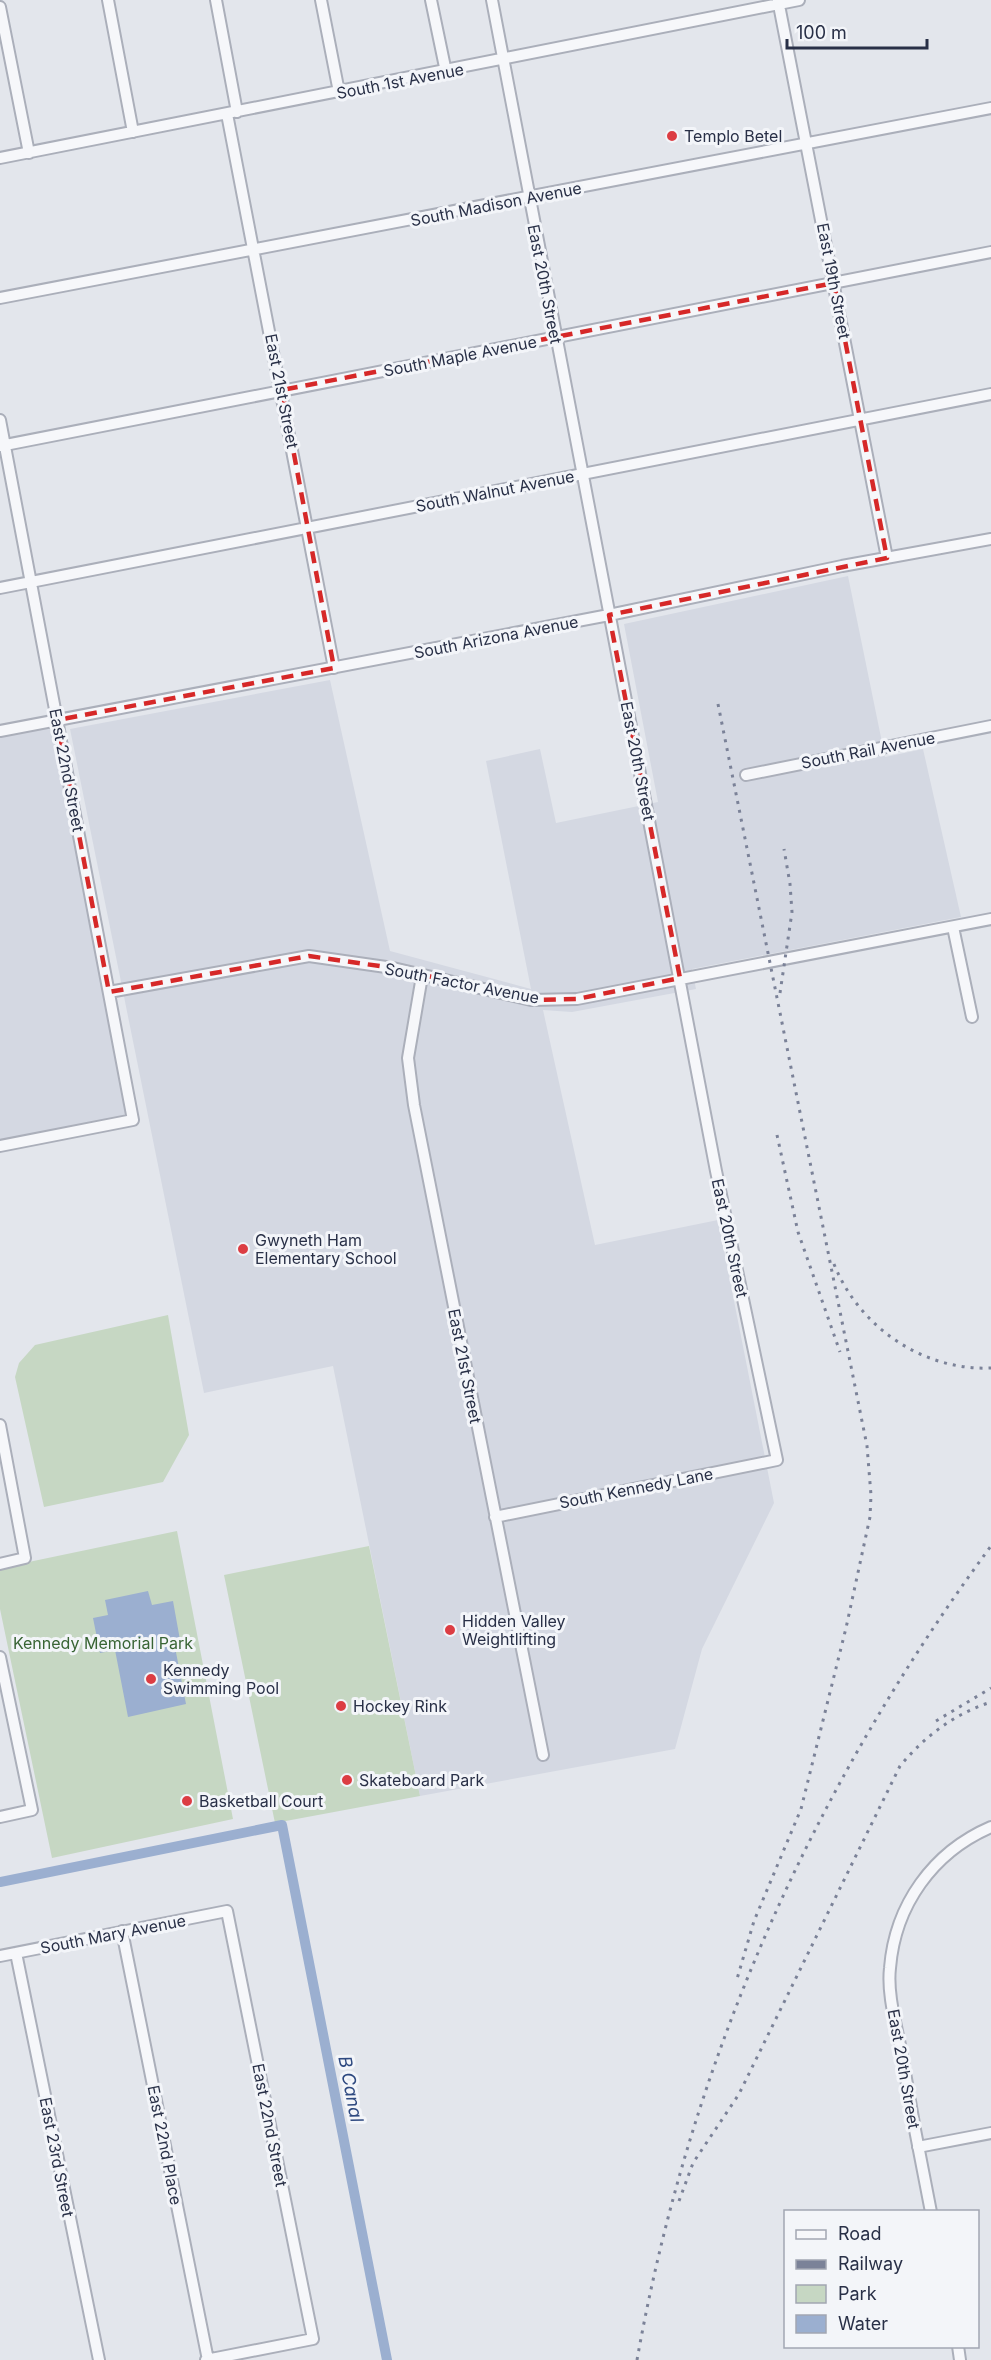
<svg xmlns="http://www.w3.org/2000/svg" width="991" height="2360" viewBox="0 0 991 2360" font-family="Inter,sans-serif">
<rect width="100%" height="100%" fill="#e3e6ec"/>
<!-- built -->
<path fill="#d4d8e2" d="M848,576L885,757L923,749L961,917L692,969L696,989L572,1012L543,1010L595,1245L718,1220L774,1503L702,1649L675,1749L420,1796L333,1366L204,1393L70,729L330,680L390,951L531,989L486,761L540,749L556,823L658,802L624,624Z
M57,720L133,1120L0,1146V731Z"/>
<!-- green -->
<path fill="#c6d7c3" d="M168,1315L189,1435L163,1482L44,1507L15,1377L19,1363L35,1345Z
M177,1531L233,1819L52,1858L0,1609V1568Z
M369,1546L420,1796L275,1823L224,1575Z"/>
<!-- water -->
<path fill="#9bafd0" d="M148,1591L152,1605L173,1601L180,1640L174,1642L186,1704L128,1717L115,1650L100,1653L93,1618L108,1615L105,1600Z"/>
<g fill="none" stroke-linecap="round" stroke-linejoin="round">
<!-- canal -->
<path stroke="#9bafd0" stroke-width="10" d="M0,1882L282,1825L387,2360"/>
<!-- minor casing -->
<g stroke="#abafba" stroke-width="14">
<path id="minor" d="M108,0L133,132
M216,0L237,112
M321,0L339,92
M431,0L446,72
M492,0L716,1171L777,1460L495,1517
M778,0L887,558
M0,7L29,153
M227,114L334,668
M0,158L799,0
M0,298L991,108
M0,420L133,1120L0,1146
M0,446L991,252
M0,588L991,394
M0,731L609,615L842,566L991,539
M746,775L991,726
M953,927L972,1017
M422,976L408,1058L414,1105L543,1755
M109,992L309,956L393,968L531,1000L577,999L991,919
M0,1425L25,1558L0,1564
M0,1657L32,1810L0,1817
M122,1931L208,2360
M16,1953L99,2360
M0,1956L227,1911L313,2339L206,2360
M918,2147L991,2133
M931,2212C920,2158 910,2104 901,2050C896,2024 887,1994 890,1968C895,1905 933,1852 991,1827
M958,2346L960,2360"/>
</g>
<!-- minor -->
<use href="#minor" stroke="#f6f7fa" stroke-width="10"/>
<!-- rail -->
<path stroke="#7b8298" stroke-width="3" stroke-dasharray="3 6" stroke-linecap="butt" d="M718,704L867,1446L871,1495L870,1517L846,1628L801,1809L754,1921L737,1979
M780,993L792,912L790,884L784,849
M777,1135L798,1232L840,1352
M834,1264C859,1327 923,1371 991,1368
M936,1721L991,1688
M679,2201L693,2163L739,2094L900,1766C925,1736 954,1714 991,1702
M637,2360C690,2063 812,1788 991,1546"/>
</g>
<!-- marked area -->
<path fill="none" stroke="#d62828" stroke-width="4.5" stroke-dasharray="12 8" stroke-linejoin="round" d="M834,283L887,558L609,615L680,978L577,999L531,1000L393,968L309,956L109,992L57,720L334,668L282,390Z"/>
<!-- markers -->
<g fill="#dc3d43" stroke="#f3f5f9" stroke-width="2">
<circle cx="672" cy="136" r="6"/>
<circle cx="243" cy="1249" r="6"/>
<circle cx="450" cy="1630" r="6"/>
<circle cx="151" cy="1679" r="6"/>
<circle cx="341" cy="1706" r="6"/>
<circle cx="347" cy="1780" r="6"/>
<circle cx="187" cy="1801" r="6"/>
</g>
<g text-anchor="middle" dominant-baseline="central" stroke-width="6" stroke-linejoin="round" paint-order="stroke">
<!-- street labels -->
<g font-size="16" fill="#293047" stroke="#f3f5f9">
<text transform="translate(400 81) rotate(-11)">South 1st Avenue</text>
<text transform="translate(496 204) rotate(-11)">South Madison Avenue</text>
<text transform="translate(834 281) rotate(79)">East 19th Street</text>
<text transform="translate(545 284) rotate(79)">East 20th Street</text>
<text transform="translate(460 356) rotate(-11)">South Maple Avenue</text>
<text transform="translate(282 391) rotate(79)">East 21st Street</text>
<text transform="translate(495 491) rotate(-11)">South Walnut Avenue</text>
<text transform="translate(496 637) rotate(-11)">South Arizona Avenue</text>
<text transform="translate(868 750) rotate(-11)">South Rail Avenue</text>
<text transform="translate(638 761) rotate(79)">East 20th Street</text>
<text transform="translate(67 770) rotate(79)">East 22nd Street</text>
<text transform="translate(462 983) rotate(11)">South Factor Avenue</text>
<text transform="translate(730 1238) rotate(78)">East 20th Street</text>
<text transform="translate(465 1366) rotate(79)">East 21st Street</text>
<text transform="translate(636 1488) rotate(-11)">South Kennedy Lane</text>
<text transform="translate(113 1934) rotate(-11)">South Mary Avenue</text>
<text transform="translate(904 2069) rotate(80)">East 20th Street</text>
<text transform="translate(270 2125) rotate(79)">East 22nd Street</text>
<text transform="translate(165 2145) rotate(79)">East 22nd Place</text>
<text transform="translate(57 2157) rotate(79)">East 23rd Street</text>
</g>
<!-- poi labels -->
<g font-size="16" fill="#293047" stroke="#f3f5f9" text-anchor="start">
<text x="684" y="136">Templo Betel</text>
<text x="255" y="1240">Gwyneth Ham<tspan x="255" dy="18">Elementary School</tspan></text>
<text x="462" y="1621">Hidden Valley<tspan x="462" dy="18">Weightlifting</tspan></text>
<text x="163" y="1670">Kennedy<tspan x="163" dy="18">Swimming Pool</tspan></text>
<text x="353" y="1706">Hockey Rink</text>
<text x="359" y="1780">Skateboard Park</text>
<text x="199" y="1801">Basketball Court</text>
</g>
<!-- park labels -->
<g font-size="16" fill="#386434" stroke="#f3f5f9">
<text x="103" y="1643">Kennedy Memorial Park</text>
</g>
<!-- water labels -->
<g font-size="18" font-style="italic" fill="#2e4980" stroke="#f3f5f9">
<text transform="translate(351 2089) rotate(79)">B Canal</text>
</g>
</g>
<!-- legend -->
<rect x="784" y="2210" width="195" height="138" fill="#f3f5f9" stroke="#a2a6b2" stroke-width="1.5"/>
<rect x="796" y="2230" width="30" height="9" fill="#f6f7fa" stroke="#a2a6b2" stroke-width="1.5"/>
<text x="838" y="2240" font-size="18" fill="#293047">Road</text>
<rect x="796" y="2260" width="30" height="9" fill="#7b8298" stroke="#a2a6b2" stroke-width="1.5"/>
<text x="838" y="2270" font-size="18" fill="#293047">Railway</text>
<rect x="796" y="2285" width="30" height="18" fill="#c6d7c3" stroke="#a2a6b2" stroke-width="1.5"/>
<text x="838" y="2300" font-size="18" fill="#293047">Park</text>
<rect x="796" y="2315" width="30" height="18" fill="#9bafd0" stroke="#a2a6b2" stroke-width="1.5"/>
<text x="838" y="2330" font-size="18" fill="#293047">Water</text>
<!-- scale -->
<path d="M787 39v9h140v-9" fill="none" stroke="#293047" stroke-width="3"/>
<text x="796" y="39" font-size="18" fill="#293047" stroke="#f3f5f9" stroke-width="4.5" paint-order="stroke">100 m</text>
</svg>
